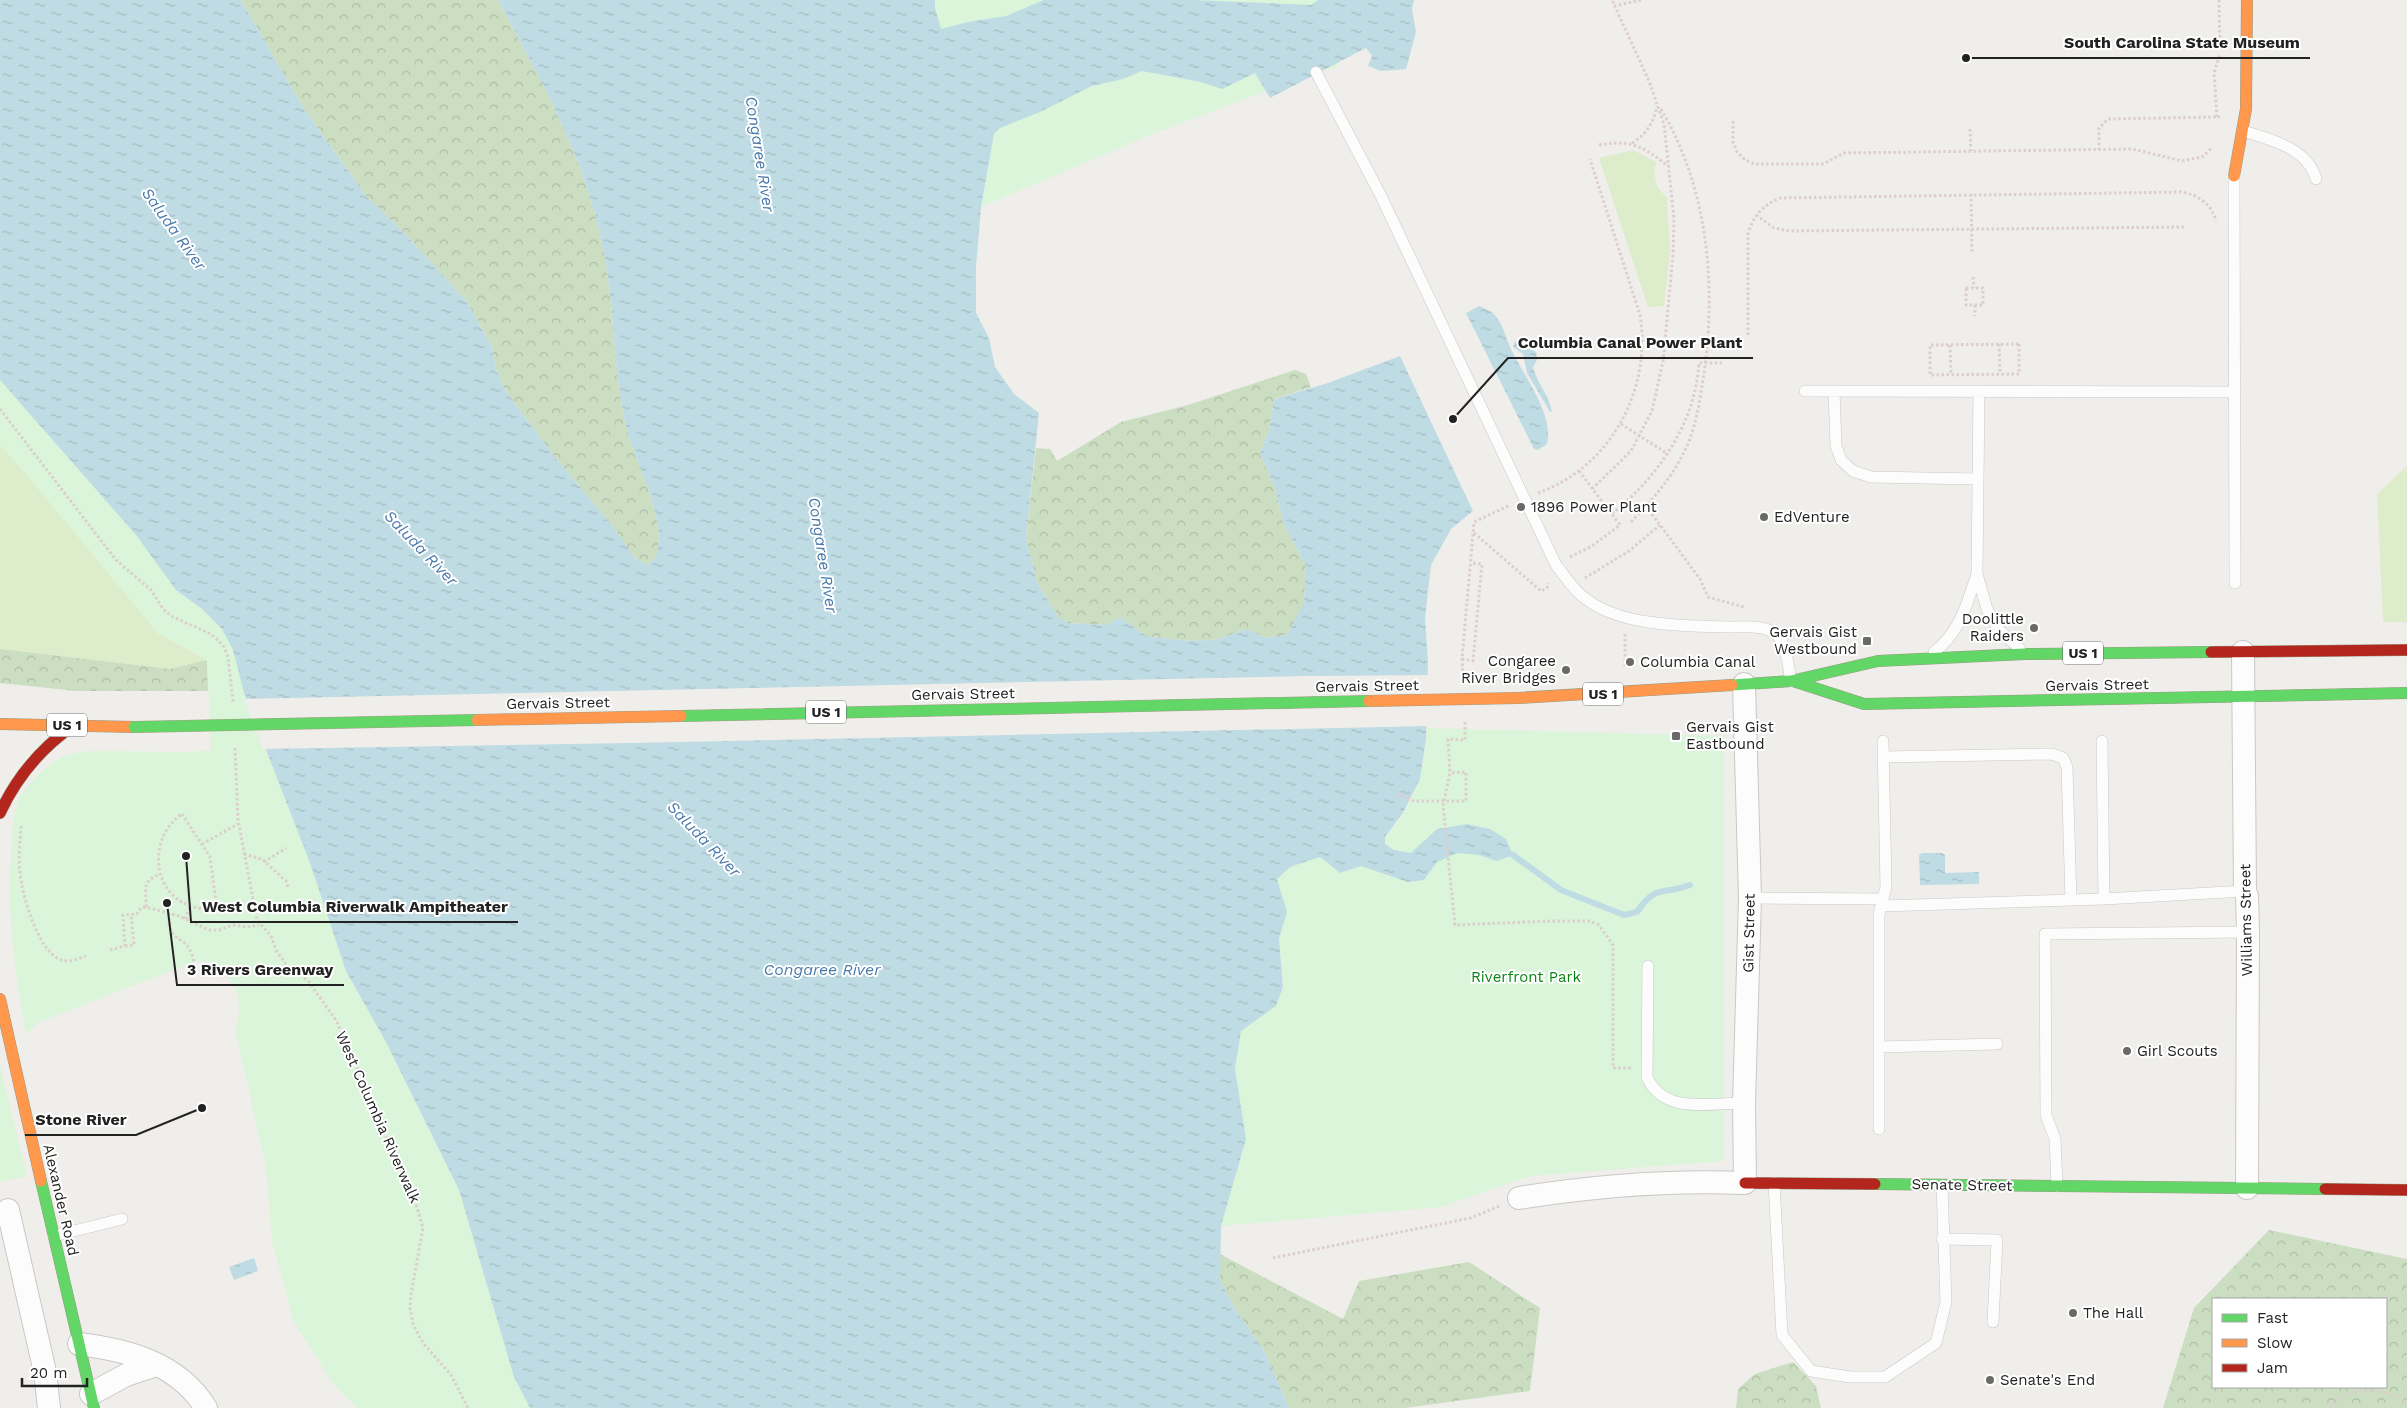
<svg xmlns="http://www.w3.org/2000/svg" width="2407" height="1408" viewBox="0 0 2407 1408" font-family="'Work Sans',sans-serif">
<defs>
<pattern id="forest-crowns" width="20" height="18" patternUnits="userSpaceOnUse" patternTransform="scale(1.25)"><rect width="20" height="18" fill="#cbdec1"/><path d="M2 6a3 3 0 1 1 6 0M12 15a3 3 0 1 1 6 0" fill="none" stroke="#aebea6"/></pattern>
<pattern id="water-ripples" width="26" height="14" patternUnits="userSpaceOnUse" patternTransform="scale(1.25)"><rect width="26" height="14" fill="#bfdbe3"/><path d="M2 4q2-2 4 0t4 0M15 11q2-2 4 0t4 0" fill="none" stroke="#a4bcc2"/></pattern>
</defs>
<rect width="100%" height="100%" fill="#f0eeeb"/>
<!-- grass -->
<path fill="#ddeccb" d="M1633,150L1656,162C1653,177 1655,188 1667,197L1670,251L1664,306L1648,307L1599,158Z
M0,445L21,468L159,634L207,660L171,674L0,664Z
M2407,466V622H2383L2377,494Z"/>
<!-- forest -->
<path fill="url(#forest-crowns)" fill-rule="evenodd" d="M241,0H498C541,81 588,162 604,254C615,312 613,372 627,430C635,463 667,519 657,553C656,558 651,561 648,565L634,557L614,528L554,456L505,390L496,369L492,347L467,302L407,236L366,196L302,106Z
M1295,370L1306,374L1311,387L1274,399L1269,431L1260,453L1275,489L1284,524L1306,566L1304,604L1287,635L1265,638L1247,629L1219,639L1194,641L1148,637L1120,617L1107,625L1068,623L1059,618L1038,585L1026,539L1036,448L1050,449L1057,461L1121,422L1188,405Z
M0,649L170,669L207,660L208,691H77L0,683Z
M2269,1230L2407,1259V1408H2163L2194,1308ZM2213,1299H2386V1387H2213Z
M1220,1254L1343,1319L1359,1281L1469,1262L1540,1308L1530,1391L1405,1408H1289L1265,1352L1235,1309L1220,1280Z
M1793,1362L1816,1386L1821,1408H1736L1738,1389L1755,1374Z"/>
<!-- park -->
<path fill="#daf5da" d="M935,0H1319L1338,67L1316,72L1155,133L981,207L994,134L952,72L935,8Z
M0,380L136,535L176,590L202,609L222,629L233,650L244,693L310,863L346,971L386,1042L459,1190L514,1377L530,1408H357L333,1384L294,1322L272,1242L266,1168L236,1033L239,1010L238,996L232,983L219,966L206,961L194,962L37,1023L26,1035C15,974 7,920 11,857C12,841 12,821 17,804C22,788 50,760 67,755C82,750 98,751 113,751C145,751 179,754 211,750L207,660L159,634L21,468L0,445Z
M1427,728L1724,736V1161L1530,1176L1441,1207L1221,1226L1246,1139L1235,1069L1241,1031L1276,1006L1283,987L1279,939L1287,912L1277,879L1290,867L1320,857L1340,873C1354,861 1372,850 1385,837C1414,808 1426,768 1427,728Z
M0,1065L27,1176L0,1182Z"/>
<!-- water -->
<path fill="url(#water-ripples)" d="M0,0H241L302,106L366,196L407,236L467,302L492,347L496,369L505,390L554,456L614,528L634,557L648,565C651,561 656,558 657,553C667,519 635,463 627,430C613,372 615,312 604,254C588,162 541,81 498,0H935V8L941,29L968,22L1006,16L1044,0H1193L1311,5L1318,0H1414L1412,9L1416,32L1406,69L1381,71L1368,66L1372,56L1366,48L1270,98L1255,73L1222,89L1201,82L1142,71L1123,79L1092,86L1040,112L1000,128L994,134L981,207L976,267V313L989,338L995,367L1014,394L1039,413L1026,539L1038,585L1059,618L1068,623L1107,625L1120,617L1148,637L1194,641L1219,639L1247,629L1265,638L1287,635L1304,603L1306,566L1284,524L1275,489L1260,453L1269,431L1274,399L1328,383L1400,356L1473,511L1451,529L1431,565L1425,618L1428,661L1426,739L1420,779L1403,813L1385,837V844L1394,850L1411,853L1437,829L1467,824L1490,829L1506,839L1513,855L1497,861L1479,855L1457,853L1437,862L1424,880L1408,882L1361,866L1340,873L1320,857L1290,867L1277,879L1287,912L1279,939L1283,987L1276,1006L1241,1031L1235,1069L1246,1139L1221,1226L1220,1280L1235,1309L1265,1352L1289,1408H530L514,1377L459,1190L386,1042L346,971L310,863L244,693L233,650L222,629L202,609L176,590L136,535L0,380Z
M1479,306C1484,308 1489,310 1493,313C1504,324 1505,338 1512,351C1524,376 1554,414 1547,444L1538,450L1534,449L1466,313Z
M1515,341L1536,352L1537,360L1533,367C1537,383 1549,395 1552,411L1550,412L1527,373L1523,354L1513,347Z
M1922,853H1942L1945,855V873L1979,872V884L1920,885L1919,855Z
M254,1258L258,1271L234,1280L229,1267Z"/>
<!-- pier -->
<path fill="#f0eeeb" d="M1430,675L1429,726L630,743L263,749L244,699L1308,676Z"/>
<g fill="none" stroke-linecap="round" stroke-linejoin="round">
<!-- stream -->
<path stroke="#bfdbe3" stroke-width="6" d="M1513,855L1561,890L1624,915L1637,912C1657,883 1661,896 1690,885"/>
<!-- lane casing -->
<g stroke="#c9c8c7" stroke-width="12">
<path id="lane" d="M1316,72L1381,196L1556,565C1565,576 1574,591 1586,599C1622,627 1687,626 1731,627C1745,627 1765,625 1776,634C1787,643 1788,667 1791,681
M2243,131C2269,139 2308,148 2316,179
M2234,176L2235,583
M1805,391L2235,392
M1834,391L1836,446L1841,460L1853,471L1871,477L1978,479
M1979,391L1977,574L1987,609L1998,629L2020,649
M1934,652C1960,633 1967,603 1977,574
M2102,741L2104,899
M1883,757L2052,754L2063,758L2067,767L2071,900
M1750,898L1883,899
M1881,906L2104,899L2245,891
M1648,966L1647,1077C1664,1115 1709,1103 1744,1103
M1879,1047L1997,1044
M1879,1129V914L1886,887L1883,741
M1774,1183L1782,1335L1811,1371L1850,1377H1885L1936,1343L1946,1302L1942,1185
M2057,1186L2055,1139L2046,1115L2045,934L2248,932
M54,1236L122,1219
M1942,1239L1997,1240L1993,1322"/>
</g>
<!-- street casing -->
<g stroke="#c9c8c7" stroke-width="24">
<path id="street" d="M2243,652L2245,891L2247,896L2248,932L2247,1188
M1519,1198C1594,1186 1670,1180 1745,1183L1744,1103L1750,898L1744,684
M8,1210L45,1372L49,1408
M79,1344C128,1350 178,1363 206,1408
M91,1394L126,1375L156,1365"/>
</g>
<!-- fast casing -->
<g stroke="#999a82" stroke-width="12">
<path id="fast" d="M1793,681L1864,704L2407,693
M1732,685L1791,681L1878,661L2025,654L2211,652
M41,1181L94,1408
M1875,1184L2325,1189"/>
</g>
<!-- slow casing -->
<g stroke="#999a82" stroke-width="12">
<path id="slow" d="M2234,176L2246,109L2247,0
M1518,698L1732,685
M0,724L134,727
M0,999L41,1181"/>
</g>
<!-- jam casing -->
<g stroke="#999a82" stroke-width="12">
<path id="jam" d="M2211,652L2407,650
M0,813C17,776 41,748 74,725
M1745,1183L1875,1184
M2325,1189L2407,1190"/>
</g>
<!-- path -->
<path stroke="#dccecd" stroke-width="3" stroke-dasharray="2.5 2.5" stroke-linecap="butt" d="M2219,0L2220,48
M1614,6L1641,0
M2217,117L2214,73L2220,54
M1733,121V142L1737,152L1745,160L1755,164H1823L1844,153L2133,149L2182,161L2202,157L2213,147
M1970,129L1971,151
M1632,143C1646,135 1654,122 1657,106
M1599,145C1631,139 1644,147 1668,166
M2099,150V128L2108,119L2220,117
M1971,194L1972,254
M1756,215L1774,228L1789,231L2184,227
M1973,277L1974,288
M1966,288H1983V305H1966Z
M1975,305V316
M1748,335V234C1753,216 1763,205 1780,198L2181,192C2198,195 2211,203 2216,221
M1999,344L2000,373
M2019,344V374L1930,375V345Z
M1950,345L1951,374
M0,409L116,560L151,590L163,609L171,616L211,634L223,645L228,657L233,702
M1621,424L1668,454
M1592,489L1631,451L1652,411L1663,361L1673,255L1674,219L1664,124L1649,81L1612,0
M1538,493C1610,467 1652,391 1640,315L1590,159
M1646,506L1700,579L1708,597L1744,607
M1612,514C1658,476 1695,425 1699,363H1722
M1631,522C1652,500 1672,478 1685,450C1696,428 1699,404 1703,380C1717,289 1709,190 1661,109
M1474,533L1541,591L1547,588L1549,583
M1570,557L1592,546L1620,525L1579,471
M1585,578L1629,551L1660,525
M1625,634V666
M1462,659L1473,661L1482,564L1471,563
M1463,676L1462,659L1474,522L1510,505
M1465,722V740L1448,739L1450,773L1443,806L1455,925L1552,921H1590L1599,925L1613,945V1068H1631
M235,748L238,820L257,920L271,936L277,952L286,964L309,982L337,1022L348,1047L354,1056L362,1086L377,1119L411,1187L423,1228L411,1294L410,1308L413,1324L423,1343L451,1375L468,1408
M1398,794L1414,801H1466V772L1450,773
M182,814L210,857L217,909C208,909 198,909 190,906C150,891 149,836 182,814Z
M21,826C20,842 18,858 20,873C22,895 40,961 67,961C73,961 80,958 86,956
M202,844L238,824
M244,854L262,859L287,882L288,888
M264,862L286,848
M146,907C147,890 140,882 160,874
M169,913C167,943 182,934 190,950C192,953 193,958 194,962
M185,919L190,906
M125,946L134,945L131,915
M110,950L125,946L123,915L137,914L141,908L146,907L179,916L209,930H219L233,925L247,927L259,925
M1273,1258L1470,1218L1500,1206
M2330,1408C2334,1404 2340,1398 2346,1395C2364,1387 2393,1390 2407,1404"/>
<!-- lane -->
<use href="#lane" stroke="#fdfcfc" stroke-width="11"/>
<!-- street -->
<use href="#street" stroke="#fdfcfc" stroke-width="22"/>
<!-- fast -->
<use href="#fast" stroke="#63d668" stroke-width="11"/>
<!-- slow -->
<use href="#slow" stroke="#ff974d" stroke-width="11"/>
<!-- jam -->
<use href="#jam" stroke="#b3261e" stroke-width="11"/>
<!-- fast-bridge casing -->
<g stroke="#a79c86" stroke-width="12" stroke-linecap="butt">
<path id="fast-bridge" d="M681,716L1369,701
M134,727L477,720"/>
</g>
<!-- slow-bridge casing -->
<g stroke="#a79c86" stroke-width="12" stroke-linecap="butt">
<path id="slow-bridge" d="M1369,701L1518,698
M477,720L681,716"/>
</g>
<!-- fast-bridge -->
<use href="#fast-bridge" stroke="#63d668" stroke-width="11"/>
<!-- slow-bridge -->
<use href="#slow-bridge" stroke="#ff974d" stroke-width="11"/>
</g>
<!-- markers -->
<g fill="#6a6968" stroke="#fff" stroke-width="2">
<circle cx="1521" cy="507" r="5"/>
<circle cx="1764" cy="517" r="5"/>
<circle cx="2034" cy="628" r="5"/>
<rect x="1862" y="636" width="10" height="10" rx="2.5"/>
<circle cx="1630" cy="662" r="5"/>
<circle cx="1566" cy="670" r="5"/>
<rect x="1671" y="731" width="10" height="10" rx="2.5"/>
<circle cx="2127" cy="1051" r="5"/>
<circle cx="2073" cy="1313" r="5"/>
<circle cx="1990" cy="1380" r="5"/>
</g>
<g text-anchor="middle" dominant-baseline="central" stroke-width="4" stroke-linejoin="round" paint-order="stroke">
<!-- shield labels -->
<g fill="#fff" stroke="#646464" stroke-width="1">
<rect x="2063" y="641.5" width="40" height="23" rx="4"/>
<rect x="1583" y="682.5" width="40" height="23" rx="4"/>
<rect x="806" y="700.5" width="40" height="23" rx="4"/>
<rect x="47" y="713.5" width="40" height="23" rx="4"/>
</g>
<g font-size="14" font-weight="bold" fill="#222">
<text x="2083" y="653">US 1</text>
<text x="1603" y="694">US 1</text>
<text x="826" y="712">US 1</text>
<text x="67" y="725">US 1</text>
</g>
<!-- poi labels -->
<g font-size="15" fill="#222" stroke="#fff" text-anchor="start">
<text x="1531" y="507">1896 Power Plant</text>
<text x="1774" y="517">EdVenture</text>
<text x="2024" y="619" text-anchor="end">Doolittle<tspan x="2024" dy="17">Raiders</tspan></text>
<text x="1857" y="632" text-anchor="end">Gervais Gist<tspan x="1857" dy="17">Westbound</tspan></text>
<text x="1556" y="661" text-anchor="end">Congaree<tspan x="1556" dy="17">River Bridges</tspan></text>
<text x="1640" y="662">Columbia Canal</text>
<text x="1686" y="727">Gervais Gist<tspan x="1686" dy="17">Eastbound</tspan></text>
<text x="2137" y="1051">Girl Scouts</text>
<text x="2083" y="1313">The Hall</text>
<text x="2000" y="1380">Senate's End</text>
</g>
<!-- street labels -->
<g font-size="15" fill="#222" stroke="#fff">
<text transform="translate(2097 685) rotate(-1)">Gervais Street</text>
<text transform="translate(1367 686) rotate(-1)">Gervais Street</text>
<text transform="translate(963 694) rotate(-1)">Gervais Street</text>
<text transform="translate(558 703) rotate(-1)">Gervais Street</text>
<text transform="translate(2246 920) rotate(-91)">Williams Street</text>
<text transform="translate(1749 933) rotate(-89)">Gist Street</text>
<text transform="translate(378 1117) rotate(66)">West Columbia Riverwalk</text>
<text transform="translate(1962 1185) rotate(1)">Senate Street</text>
<text transform="translate(61 1200) rotate(77)">Alexander Road</text>
</g>
<!-- park labels -->
<g font-size="15" fill="#0c8416" stroke="#fff">
<text x="1526" y="977">Riverfront Park</text>
</g>
<!-- water labels -->
<g font-size="16" font-style="italic" fill="#4a7aab" stroke="#fff">
<text transform="translate(760 154) rotate(81)">Congaree River</text>
<text transform="translate(174 229) rotate(54)">Saluda River</text>
<text transform="translate(421 548) rotate(46)">Saluda River</text>
<text transform="translate(823 555) rotate(81)">Congaree River</text>
<text transform="translate(704 839) rotate(46)">Saluda River</text>
<text x="822" y="969">Congaree River</text>
</g>
</g>
<!-- callouts -->
<path fill="none" stroke="#222" stroke-width="2" d="M1966 58L2054 58H2310M1453 419L1508 358H1753M186 856L191 922H518M167 903L177 985H344M202 1108L136 1135H25"/>
<g fill="#222" stroke="#fff" stroke-width="2">
<circle cx="1966" cy="58" r="5"/>
<circle cx="1453" cy="419" r="5"/>
<circle cx="186" cy="856" r="5"/>
<circle cx="167" cy="903" r="5"/>
<circle cx="202" cy="1108" r="5"/>
</g>
<g font-size="16" text-anchor="middle" font-weight="bold" fill="#222" stroke="#fff" stroke-width="4" stroke-linejoin="round" paint-order="stroke">
<text x="2182" y="48">South Carolina State Museum</text>
<text x="1630" y="348">Columbia Canal Power Plant</text>
<text x="355" y="912">West Columbia Riverwalk Ampitheater</text>
<text x="260" y="975">3 Rivers Greenway</text>
<text x="81" y="1125">Stone River</text>
</g>
<!-- legend -->
<rect x="2212" y="1298" width="175" height="90" fill="#ffffff" stroke="#a7a7a7"/>
<rect x="2222" y="1314" width="25" height="8" fill="#63d668" stroke="#a7a7a7"/>
<text x="2257" y="1323" font-size="15" fill="#222222">Fast</text>
<rect x="2222" y="1339" width="25" height="8" fill="#ff974d" stroke="#a7a7a7"/>
<text x="2257" y="1348" font-size="15" fill="#222222">Slow</text>
<rect x="2222" y="1364" width="25" height="8" fill="#b3261e" stroke="#a7a7a7"/>
<text x="2257" y="1373" font-size="15" fill="#222222">Jam</text>
<!-- scale -->
<path d="M22 1378v8h65v-8" fill="none" stroke="#222222" stroke-width="2.5"/>
<text x="30" y="1378" font-size="15" fill="#222222" stroke="#ffffff" stroke-width="4" paint-order="stroke">20 m</text>
</svg>
